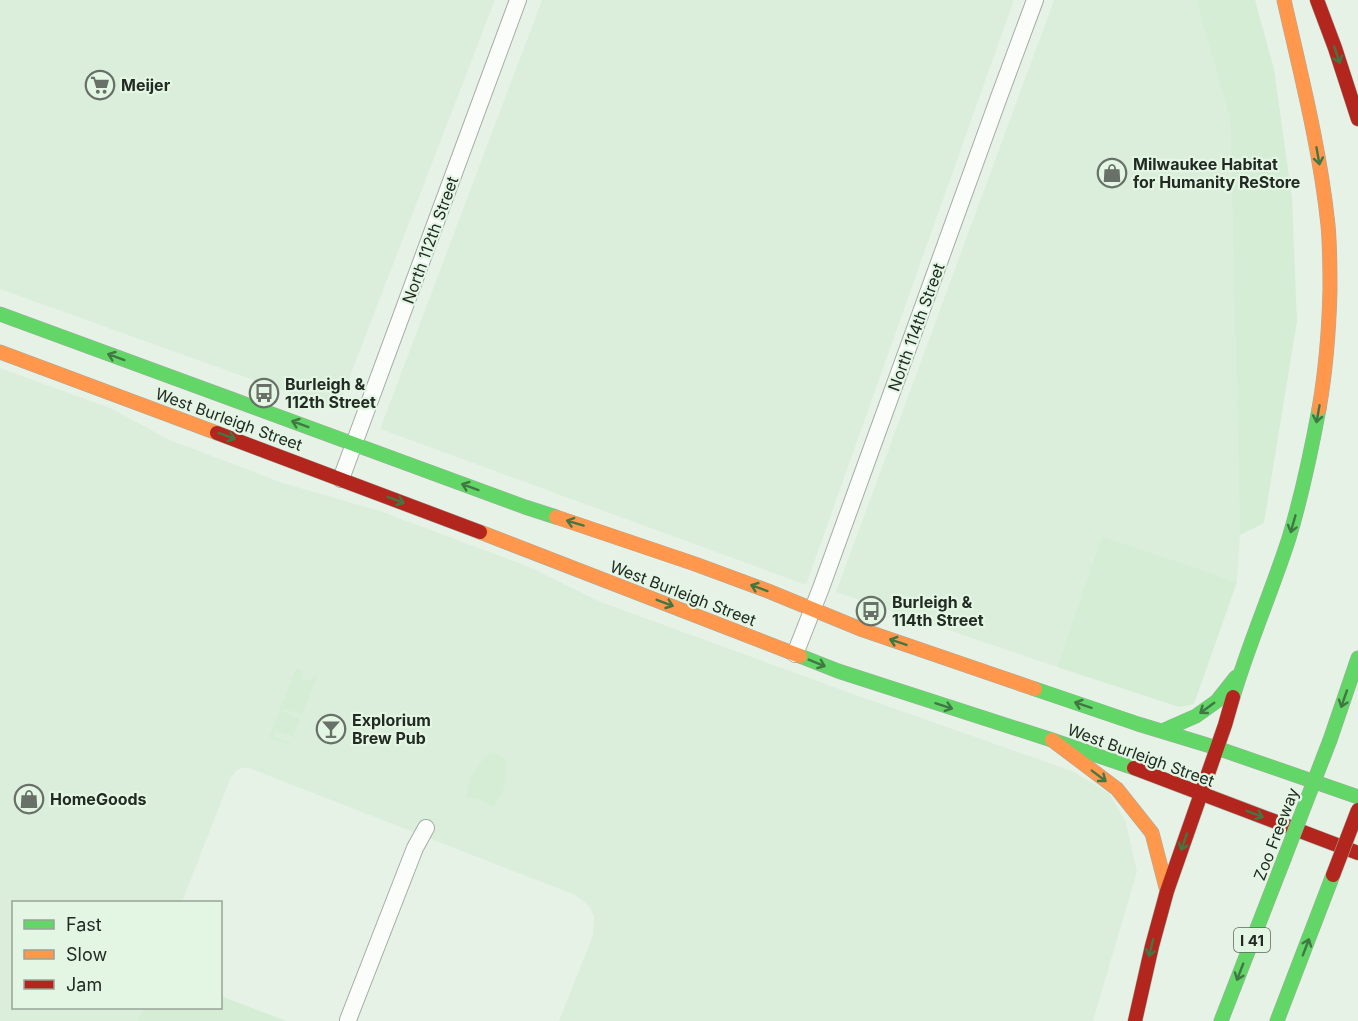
<svg xmlns="http://www.w3.org/2000/svg" width="1358" height="1021" viewBox="0 0 1358 1021" font-family="Inter,sans-serif">
<rect width="100%" height="100%" fill="#e7f2e7"/>
<!-- built -->
<path fill="#dbeedc" d="M0,0H495L337,410L0,289Z
M542,0H1014L806,585L380,429Z
M1054,0H1196L1230,119L1240,535L1237,582L1102,536L1057,667L836,592Z
M0,368L110,408L170,440L283,483L380,511L527,566L601,602L853,694L1072,771L1109,793L1126,822L1137,872L1093,1021H559L593,935L594,916L590,908L583,901L575,895L249,768H242L237,770L231,777L182,902H14V1008H143L138,1021H0Z"/>
<!-- green -->
<path fill="#d5edd5" d="M1196,0H1255L1274,69L1292,198L1297,321L1264,523L1240,535L1230,119Z
M1102,536L1237,582L1194,704L1179,707L1057,667Z
M296,668L303,670L301,677L311,681L314,675L317,676L302,715L285,709L283,711L300,719L293,737L276,730L274,736L291,743L290,746L269,737Z
M492,752L505,758C509,775 505,793 493,807L481,800L467,797C467,779 477,763 492,752Z
M221,996L286,1021H138L143,1008H220Z"/>
<g fill="none" stroke-linecap="round" stroke-linejoin="round">
<!-- street casing -->
<g stroke="#a4aca4" stroke-width="18">
<path id="street" d="M341,479L518,0
M795,654L821,588L999,97L1035,0
M348,1020L415,848L426,828"/>
</g>
<!-- fast casing -->
<g stroke="#a4aca4" stroke-width="15">
<path id="fast" d="M0,314L525,507L556,517
M800,656L838,671L1052,740L1134,768
M1035,689L1138,724L1217,748L1358,797
M1233,697C1249,643 1272,591 1289,538C1302,495 1311,452 1319,409
M1162,731L1196,716L1217,701L1236,677
M1330,740L1358,658
M1221,1021L1284,859
M1277,1021L1333,875"/>
</g>
<!-- slow casing -->
<g stroke="#a4aca4" stroke-width="15">
<path id="slow" d="M1284,0C1301,75 1320,149 1328,225C1330,247 1330,268 1330,290C1329,330 1326,369 1319,409
M0,352L217,433
M556,517L695,564L768,591L863,630L1035,689
M480,532L800,656
M1052,740L1117,789L1152,833L1167,891"/>
</g>
<!-- jam casing -->
<g stroke="#a4aca4" stroke-width="15">
<path id="jam" d="M1317,0L1335,48L1358,119
M217,433L480,532
M1134,768L1358,853
M1135,1021L1152,946L1167,891L1225,725L1233,697"/>
</g>
<!-- street -->
<use href="#street" stroke="#fbfdfb" stroke-width="16"/>
<!-- fast -->
<use href="#fast" stroke="#63d668" stroke-width="14"/>
<!-- slow -->
<use href="#slow" stroke="#ff974d" stroke-width="14"/>
<!-- jam -->
<use href="#jam" stroke="#b3261e" stroke-width="14"/>
<!-- fast-bridge casing -->
<g stroke="#a4aca4" stroke-width="15" stroke-linecap="butt">
<path id="fast-bridge" d="M1284,859L1330,740"/>
</g>
<!-- jam-bridge casing -->
<g stroke="#a4aca4" stroke-width="15" stroke-linecap="butt">
<path id="jam-bridge" d="M1333,875L1358,810"/>
</g>
<!-- fast-bridge -->
<use href="#fast-bridge" stroke="#63d668" stroke-width="14"/>
<!-- jam-bridge -->
<use href="#jam-bridge" stroke="#b3261e" stroke-width="14"/>
</g>
<!-- one-way arrows -->
<defs><path id="oneway-shaft" d="M-6 0H5M1.5-3L5.5 0L1.5 3" fill="none" stroke-width="1.6" stroke-linecap="round" stroke-linejoin="round" transform="scale(1.5)"/></defs>
<g stroke="#407743">
<use href="#oneway-shaft" transform="translate(1337 55) rotate(72)"/>
<use href="#oneway-shaft" transform="translate(1318 156) rotate(80)"/>
<use href="#oneway-shaft" transform="translate(116 357) rotate(-160)"/>
<use href="#oneway-shaft" transform="translate(1318 414) rotate(100)"/>
<use href="#oneway-shaft" transform="translate(300 424) rotate(-160)"/>
<use href="#oneway-shaft" transform="translate(227 436) rotate(20)"/>
<use href="#oneway-shaft" transform="translate(470 487) rotate(-160)"/>
<use href="#oneway-shaft" transform="translate(396 500) rotate(21)"/>
<use href="#oneway-shaft" transform="translate(575 523) rotate(-163)"/>
<use href="#oneway-shaft" transform="translate(1293 524) rotate(106)"/>
<use href="#oneway-shaft" transform="translate(759 588) rotate(-160)"/>
<use href="#oneway-shaft" transform="translate(665 603) rotate(21)"/>
<use href="#oneway-shaft" transform="translate(898 642) rotate(-161)"/>
<use href="#oneway-shaft" transform="translate(817 663) rotate(22)"/>
<use href="#oneway-shaft" transform="translate(1344 699) rotate(109)"/>
<use href="#oneway-shaft" transform="translate(1083 705) rotate(-161)"/>
<use href="#oneway-shaft" transform="translate(944 706) rotate(18)"/>
<use href="#oneway-shaft" transform="translate(1207 708) rotate(144)"/>
<use href="#oneway-shaft" transform="translate(1099 776) rotate(37)"/>
<use href="#oneway-shaft" transform="translate(1255 814) rotate(21)"/>
<use href="#oneway-shaft" transform="translate(1184 842) rotate(109)"/>
<use href="#oneway-shaft" transform="translate(1306 947) rotate(-69)"/>
<use href="#oneway-shaft" transform="translate(1151 948) rotate(104)"/>
<use href="#oneway-shaft" transform="translate(1240 972) rotate(111)"/>
</g>
<!-- icons -->
<defs>
<g id="supermarket-ring" transform="scale(1.5)"><circle r="9.5" fill="#e3f6e3" stroke="#687068" stroke-width="1.5"/><path d="M-6-5.5h2.5l.6 2H6L4.5 2H-2.5L-4.4-4H-6ZM-1.5 3.2a1.3 1.3 0 1 0 .1 0ZM3 3.2a1.3 1.3 0 1 0 .1 0Z" fill="#687068"/></g>
<g id="shop-ring" transform="scale(1.5)"><circle r="9.5" fill="#e3f6e3" stroke="#687068" stroke-width="1.5"/><path d="M-5-2.5h2.3a2.7 3.5 0 0 1 5.4 0H5L5.5 6h-11ZM-1.5-2.5h3a1.5 2.3 0 0 0-3 0Z" fill="#687068"/></g>
<g id="bus-ring" transform="scale(1.5)"><circle r="9.5" fill="#e3f6e3" stroke="#687068" stroke-width="1.5"/><path d="M-5-6H5V4H4V6H2V4H-2V6H-4V4H-5ZM-3.5-4V0h7V-4ZM-3.5 1.2v1.5H-2V1.2ZM2 1.2v1.5H3.5V1.2Z" fill="#687068"/></g>
<g id="bar-ring" transform="scale(1.5)"><circle r="9.5" fill="#e3f6e3" stroke="#687068" stroke-width="1.5"/><path d="M-6-5H6L.8 .8V4.5H3.5V6h-7V4.5H-.8V.8Z" fill="#687068"/></g>
</defs>
<g fill-rule="evenodd">
<use href="#supermarket-ring" x="100" y="85"/>
<use href="#shop-ring" x="1112" y="173"/>
<use href="#bus-ring" x="264" y="393"/>
<use href="#bus-ring" x="871" y="611"/>
<use href="#bar-ring" x="331" y="729"/>
<use href="#shop-ring" x="29" y="799"/>
</g>
<g text-anchor="middle" dominant-baseline="central" stroke-width="4.5" stroke-linejoin="round" paint-order="stroke">
<!-- shield labels -->
<rect fill="#e3f6e3" stroke="#5d675d" stroke-width="1.5" x="1234" y="928" width="36" height="24" rx="4.5"/>
<g font-size="15" font-weight="bold" fill="#232a24">
<text x="1252" y="940">I 41</text>
</g>
<!-- poi labels -->
<g font-size="16" font-weight="bold" fill="#232a24" stroke="#e3f6e3" text-anchor="start">
<text x="121" y="85">Meijer</text>
<text x="1133" y="164">Milwaukee Habitat<tspan x="1133" dy="18">for Humanity ReStore</tspan></text>
<text x="285" y="384">Burleigh &amp;<tspan x="285" dy="18">112th Street</tspan></text>
<text x="892" y="602">Burleigh &amp;<tspan x="892" dy="18">114th Street</tspan></text>
<text x="352" y="720">Explorium<tspan x="352" dy="18">Brew Pub</tspan></text>
<text x="50" y="799">HomeGoods</text>
</g>
<!-- street labels -->
<g font-size="16" fill="#232a24" stroke="#e3f6e3">
<text transform="translate(430 240) rotate(-70)">North 112th Street</text>
<text transform="translate(916 327) rotate(-70)">North 114th Street</text>
<text transform="translate(229 419) rotate(20)">West Burleigh Street</text>
<text transform="translate(683 593) rotate(21)">West Burleigh Street</text>
<text transform="translate(1141 755) rotate(20)">West Burleigh Street</text>
<text transform="translate(1276 834) rotate(-69)">Zoo Freeway</text>
</g>
</g>
<!-- legend -->
<rect x="12" y="901" width="210" height="108" fill="#e3f6e3" stroke="#96a497" stroke-width="1.5"/>
<rect x="24" y="920" width="30" height="9" fill="#63d668" stroke="#96a497" stroke-width="1.5"/>
<text x="66" y="931" font-size="18" fill="#232a24">Fast</text>
<rect x="24" y="950" width="30" height="9" fill="#ff974d" stroke="#96a497" stroke-width="1.5"/>
<text x="66" y="961" font-size="18" fill="#232a24">Slow</text>
<rect x="24" y="980" width="30" height="9" fill="#b3261e" stroke="#96a497" stroke-width="1.5"/>
<text x="66" y="991" font-size="18" fill="#232a24">Jam</text>
</svg>
